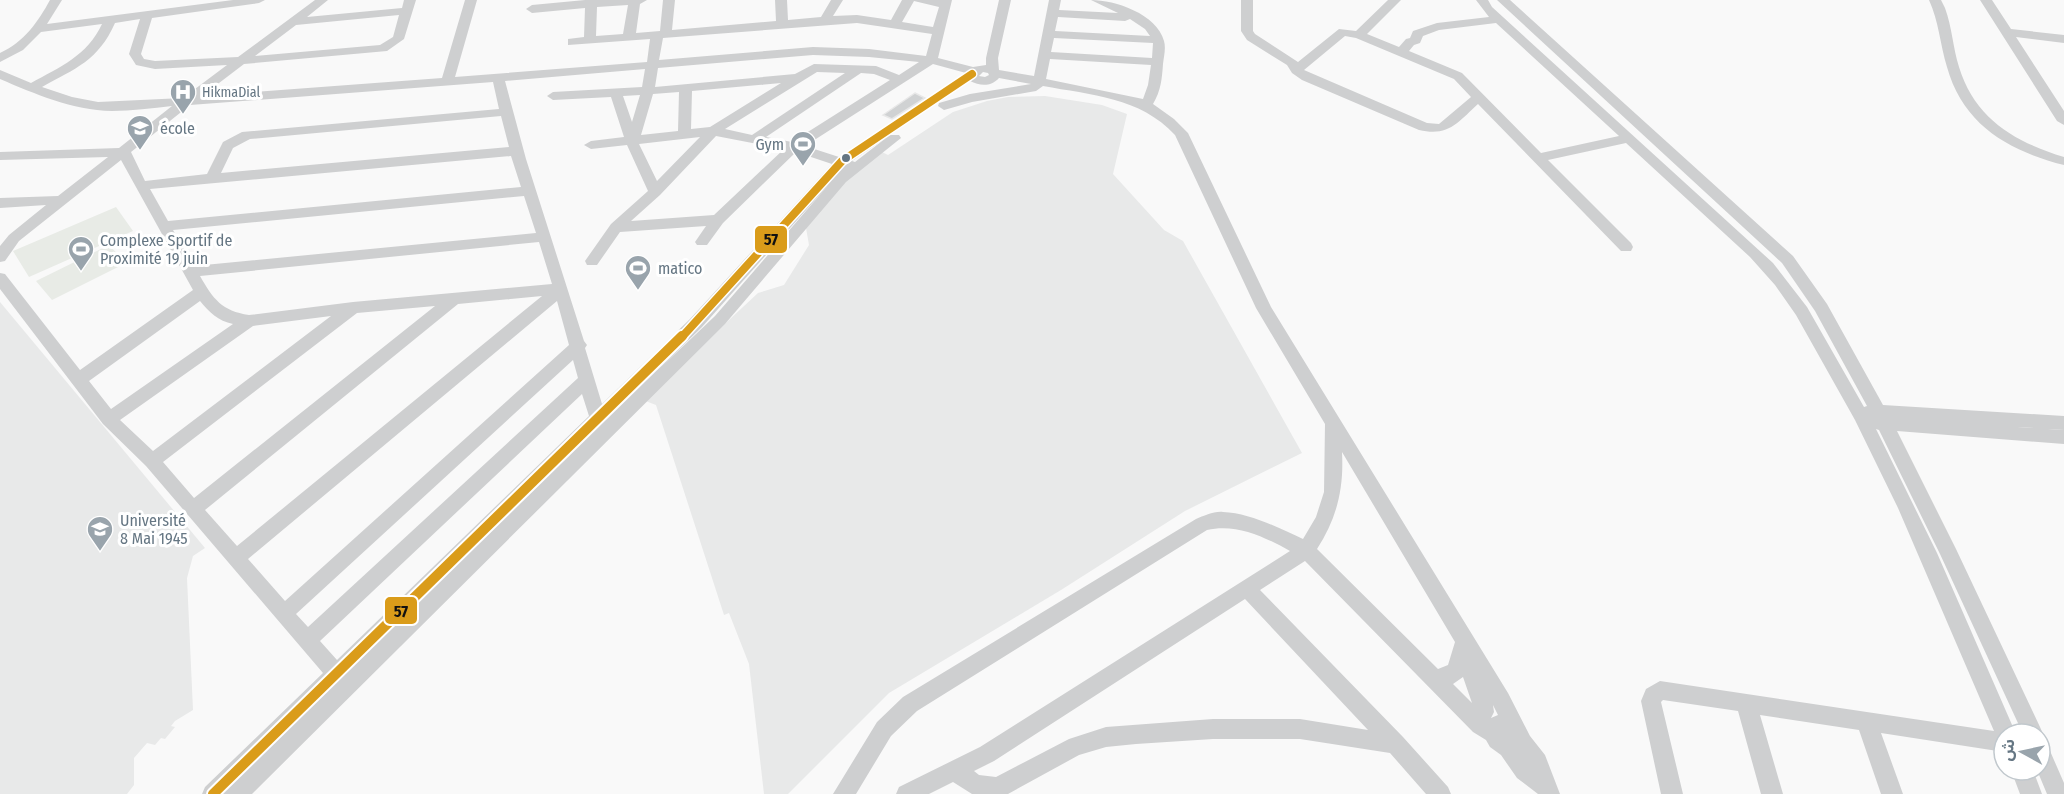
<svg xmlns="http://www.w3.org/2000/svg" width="2064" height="794" viewBox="0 0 2064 794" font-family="'Fira Sans Condensed','Noto Sans Arabic',sans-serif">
<rect width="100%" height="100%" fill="#f9f9f9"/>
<!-- built -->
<path fill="#e8e9e9" d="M1045,96L1102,105L1127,114L1113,174L1164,230L1183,241L1302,453L1185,511L1061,590L889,693L788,794H764L749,664L729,613L724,615L656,405L643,400L758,293L784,285L809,245L806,228L849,176L880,151L888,155L953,112L987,101L1008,97Z
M0,302L205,548L193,556L187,578L193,710L175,721L171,726L175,727L165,739L161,738L155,745L147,743L134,758V785L127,794H0Z"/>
<!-- green -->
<path fill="#e8ebe6" d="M116,207L133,231L29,277L13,251Z
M109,245L126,263L52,300L36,281Z"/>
<!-- building -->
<path fill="#d0d2d3" stroke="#e8e8e8" stroke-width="1.5" d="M915,93L925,98L892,119L883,115Z"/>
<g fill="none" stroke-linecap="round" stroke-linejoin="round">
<!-- minor -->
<path fill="#cecfd0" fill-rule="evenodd" d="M50,0H62L47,24L233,0H265L259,3L152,18L141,54L144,59L155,61L238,57L315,0H328L307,17L402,8L404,0H416L404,39L387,51L244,64L202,96L442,78L465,0H477L455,77L647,62L650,39L568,45V39L584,37L585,8L532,13L526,9L532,5L585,0H647L640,4L636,33L660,31L663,0H675L672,30L776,21L775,0H787L788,20L821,17L831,0H843L833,16L857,15L891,20L902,0H952L938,58L973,67L986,65V58L999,0H1011L998,58L999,70L1034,76L1049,0H1061L1059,10L1118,13L1091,0C1115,0 1157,14 1164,41C1166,48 1164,56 1163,64C1162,78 1161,91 1153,104L1174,119L1188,133L1271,307L1508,693L1530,736L1545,755L1560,794H1538L1517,778L1501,755L1490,747L1486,740L1473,732L1305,561L1260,590L1403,737L1448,787L1451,794H1426L1390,753L1300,739H1213L1136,744L1106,747L1079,755L1008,794H972L953,782L929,794H896L899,787L980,747L1290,551C1265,537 1236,523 1207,530L917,711L891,736L856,794H833L877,722L903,697L1196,519C1204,516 1214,511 1223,512C1250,513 1279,528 1303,539L1316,517L1324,492L1325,424L1256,308L1175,135C1140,97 1091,95 1043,86L1036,91L972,102L944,110L938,106L939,103L970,94L1031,84L999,78C991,87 980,86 970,81L890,135H899L901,138L846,182L725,324L252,794H202L205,787L323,673L146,466L103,424L0,289V273L5,274L80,370L193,290L121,160L19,241L5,261L0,262V246L9,235L46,205L0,208V198L58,196L108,157L0,160V152L119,148L172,106C152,108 132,111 112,111C72,110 35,94 0,79V70L31,83C60,67 87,56 102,24L41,32L23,50L0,62V53C24,42 38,22 50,0ZM914,1L939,7L933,27L902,22ZM628,5L623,34L596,36L597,7ZM399,15L393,37L380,45L255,56L296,25ZM1058,17L1125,21L1130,19L1145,29L1150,36L1055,31ZM140,19L129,54L136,65L155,69L227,65L183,98L98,102L72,97L42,87C76,68 98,61 115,23ZM857,23L932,34L926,56L869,49L813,47L659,60L663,38ZM1054,38L1153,43L1152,58L1051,52ZM813,55L869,57L919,62L899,75L876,66L814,64L795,74L655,87L658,68ZM1050,59L1151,65L1148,85L1143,99L1046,79ZM933,64L966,73L839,157L805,146ZM645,69L642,87L553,92L547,96L553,100L611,97L624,137L591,141L584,145L591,149L627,145L648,191L611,224L585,261L587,265H597L620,232L706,226L695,242L697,245H707L723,223L796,152L832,164L690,319L602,404L585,348L587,345L584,341L526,159L505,81ZM817,72L845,73L752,135L725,129ZM983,72L988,73L989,75L985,77L979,76ZM861,73L874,74L890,80L792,142L766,137ZM493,82L499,109L242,132L223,142L207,174L145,181L131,152L190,105ZM781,83L710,127L691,129L692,91ZM679,92L678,131L641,135L653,94ZM640,95L632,122L623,96ZM501,116L509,147L221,173L233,148L250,139ZM716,136L784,149L714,215L631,221L660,195ZM700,137L657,181L639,144ZM886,138L855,162L852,161ZM511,156L521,187L168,221L150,189ZM831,182L715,316L658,370L702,327ZM524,196L536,233L194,266L173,230ZM539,242L552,284L353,302L249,315C222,311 213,299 200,276ZM542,296L237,546L205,510L458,304ZM200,301C209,312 218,321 233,324L111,409L89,381ZM557,301L569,345L285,601L248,559ZM435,306L194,498L163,462L357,313ZM331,316L153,451L120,420L253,326ZM573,360L578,378L308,627L296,614ZM582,394L589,416L337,660L320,641ZM1342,452L1455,642L1448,665L1438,669L1317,549C1337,518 1344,489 1342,452ZM1245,599L1368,730L1300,719H1213L1106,727L1069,739L996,777L979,775L974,771L994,761ZM1463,677L1472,703L1453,684ZM1493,705L1498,715L1491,718L1494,712Z
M1241,0H1253V31L1255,34L1298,62L1339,29L1356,31L1388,0H1401L1367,34L1399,47L1406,39L1410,38L1413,31L1437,23L1489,17L1476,0H1488L1492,7L1773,263L1807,307L1864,407L1867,406L1815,311L1782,263L1497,0H1510L1793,256L1827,304L1883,405L2064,416V430L2001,426L2064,430V444L1897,431L1956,549L2040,727L2043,734L2040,741L2047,744L2064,783V794H2047L2037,770H2040V734H2023L1940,554L1879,430L1876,429L1937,553L2016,734H2004V752L1881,733L1903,794H1881L1859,730L1760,715L1783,794H1761L1738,711L1663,700L1661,702L1683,794H1661L1641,701L1646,689L1660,681L1994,731L1898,508L1855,420L1796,315L1775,285L1750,257L1626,143L1548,160L1631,243L1633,247L1631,251H1621L1478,104C1458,122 1449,137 1419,130L1302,80L1292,73L1287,65L1247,40L1241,31ZM1496,23L1619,136L1541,153L1462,73L1409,51L1414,45L1420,43L1423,36L1439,30ZM1345,36L1356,38L1454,79L1471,97L1439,124L1427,123L1304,70Z
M1929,0H1941L1945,8C1952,27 1953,48 1959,67C1975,119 2015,142 2064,157V165C2009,151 1963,125 1947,67C1940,44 1939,22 1929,0Z
M1980,0H1992L2011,29L2064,35V43L2016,37L2064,111V125L2057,121Z
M2011,770H2033L2042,794H2020Z"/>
<!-- bus-1-far1 casing -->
<g stroke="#fff" stroke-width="11">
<path id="bus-1-far1" d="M681,338L842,161L972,74"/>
</g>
<!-- bus-1 casing -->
<g stroke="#fff" stroke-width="14">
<path id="bus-1" d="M213,794L682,336"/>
</g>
<!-- bus-1-far1 -->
<use href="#bus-1-far1" stroke="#da9c1a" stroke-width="8"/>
<!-- bus-1 -->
<use href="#bus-1" stroke="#da9c1a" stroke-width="10"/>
</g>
<!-- icons -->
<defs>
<g id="hospital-pin" transform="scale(1.35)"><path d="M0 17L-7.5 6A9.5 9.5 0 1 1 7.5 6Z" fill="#99a4ac" stroke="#fff"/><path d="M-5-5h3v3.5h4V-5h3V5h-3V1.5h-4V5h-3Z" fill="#fff"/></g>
<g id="school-pin" transform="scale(1.35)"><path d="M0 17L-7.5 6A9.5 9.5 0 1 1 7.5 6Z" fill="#99a4ac" stroke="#fff"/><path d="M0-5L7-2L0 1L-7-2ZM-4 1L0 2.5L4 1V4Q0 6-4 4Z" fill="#fff"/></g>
<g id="stadium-pin" transform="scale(1.35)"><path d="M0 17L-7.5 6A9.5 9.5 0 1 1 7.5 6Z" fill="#99a4ac" stroke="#fff"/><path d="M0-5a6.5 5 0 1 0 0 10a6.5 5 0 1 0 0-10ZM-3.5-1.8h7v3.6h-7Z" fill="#fff"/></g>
<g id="university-pin" transform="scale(1.35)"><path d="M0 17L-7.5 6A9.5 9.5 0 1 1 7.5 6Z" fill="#99a4ac" stroke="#fff"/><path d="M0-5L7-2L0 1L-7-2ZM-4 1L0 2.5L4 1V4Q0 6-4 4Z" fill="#fff"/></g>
</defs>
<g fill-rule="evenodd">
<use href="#hospital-pin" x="183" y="92"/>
<use href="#school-pin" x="140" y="128"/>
<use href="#stadium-pin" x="803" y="144"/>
<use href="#stadium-pin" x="81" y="249"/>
<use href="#stadium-pin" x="638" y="268"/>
<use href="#university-pin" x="100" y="529"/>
</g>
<!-- markers -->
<circle fill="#657683" stroke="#fff" stroke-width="2" cx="846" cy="158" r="5"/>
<g text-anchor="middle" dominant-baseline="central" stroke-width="6" stroke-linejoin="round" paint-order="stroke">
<!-- far-poi labels -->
<g font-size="14" fill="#657683" stroke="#fff" text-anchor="start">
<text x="202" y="92">HikmaDial</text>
</g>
<!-- poi labels -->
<g font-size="16" fill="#657683" stroke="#fff" text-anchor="start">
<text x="160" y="128">école</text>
<text x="784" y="144" text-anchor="end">Gym</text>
<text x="100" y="240">Complexe Sportif de<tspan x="100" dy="18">Proximité 19 juin</tspan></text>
<text x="658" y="268">matico</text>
<text x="120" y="520">Université<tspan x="120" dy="18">8 Mai 1945</tspan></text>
</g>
</g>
<g stroke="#fff" stroke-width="2">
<rect x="754" y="225" width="34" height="29" rx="6" fill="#da9c1a"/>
<rect x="384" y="596" width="34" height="29" rx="6" fill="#da9c1a"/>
</g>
<g font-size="16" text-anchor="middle" font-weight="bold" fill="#111">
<text x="771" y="245">57</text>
<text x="401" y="617">57</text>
</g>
<!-- north arrow -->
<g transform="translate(2022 752) rotate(278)"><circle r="28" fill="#ffffff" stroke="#c1c8cd" stroke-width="1.5"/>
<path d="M0-4.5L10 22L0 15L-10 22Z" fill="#99a4ac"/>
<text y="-9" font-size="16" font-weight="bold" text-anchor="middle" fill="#657683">ش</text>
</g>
</svg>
